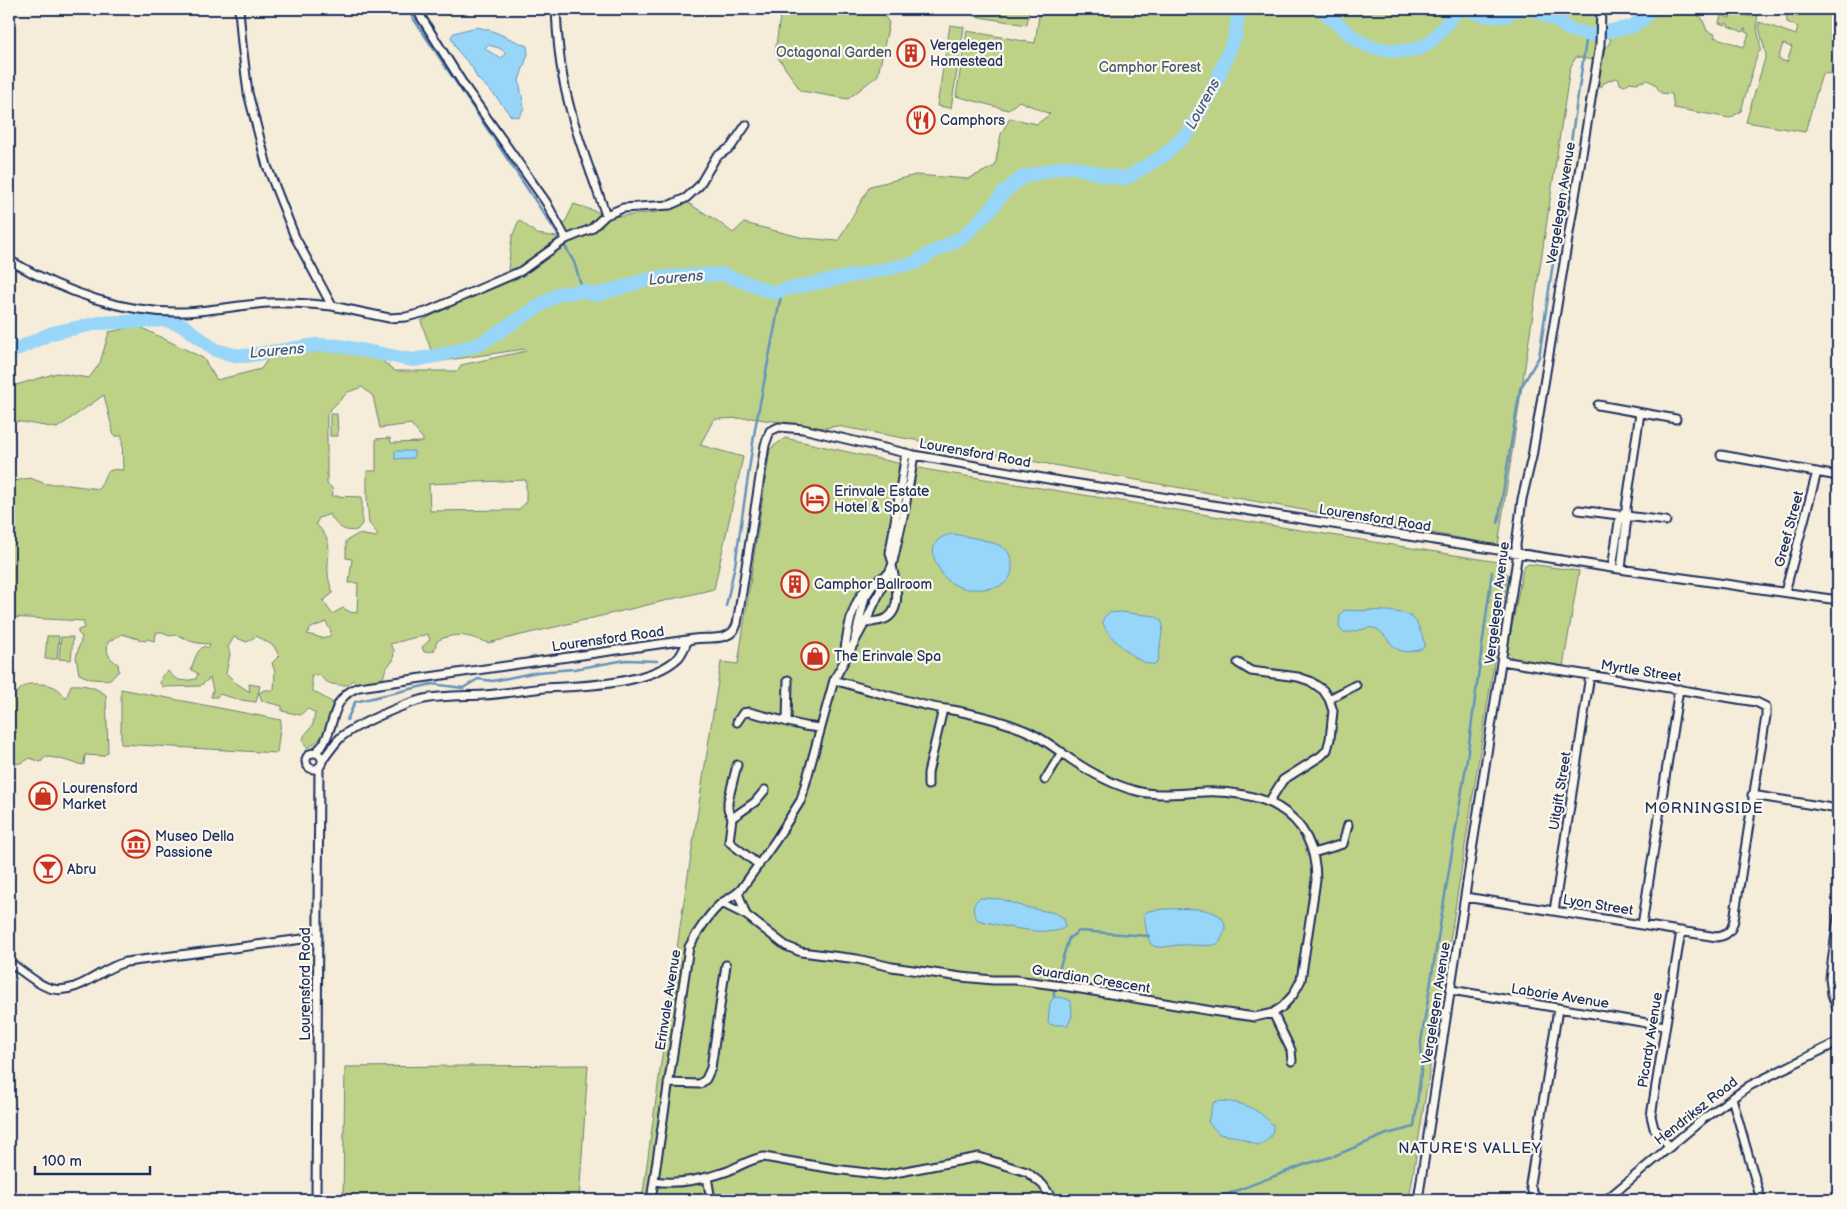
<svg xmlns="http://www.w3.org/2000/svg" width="1847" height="1209" viewBox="0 0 1847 1209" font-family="'Balsamiq Sans',sans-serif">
<rect width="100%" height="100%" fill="#f5ecda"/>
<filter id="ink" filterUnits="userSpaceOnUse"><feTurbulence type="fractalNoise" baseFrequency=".02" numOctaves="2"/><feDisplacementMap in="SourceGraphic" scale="10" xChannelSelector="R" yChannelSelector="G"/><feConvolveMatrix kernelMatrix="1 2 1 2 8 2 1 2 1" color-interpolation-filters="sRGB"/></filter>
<g filter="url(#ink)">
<!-- green -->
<path fill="#bed287" stroke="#6c8072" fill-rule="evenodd" d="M781,9H880L889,23L878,75L848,99L801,91L775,53Z
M975,9H1029L1027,25L974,16Z
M1040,9H1596V44L1593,60L1576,57L1570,68L1498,545L837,426L824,428L751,418L714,419L700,445L743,457L714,589L488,643C469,636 456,631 437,641L434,651L424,652L422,647L430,640L428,634L390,644L394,650L393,661C386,667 384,671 383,681L357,683L353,680L347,685C334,685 328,685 319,675H311L313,691L335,704C328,725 328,736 307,748C298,737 307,734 312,726C314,723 314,717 315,713L307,708L301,715L282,711V706L262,701L259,693L264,690H274L275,672L272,663L279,656L274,646L256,636L247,642L234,637L228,647L230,654L226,673L236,683L250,692L249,684L260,686L256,702L241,700L219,694L217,697H211L213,690L210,678L200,686L163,687L160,683L162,676L168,671C178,683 182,681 196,679L198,674L191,669C195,660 196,650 205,646L207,648L209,647L210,644C204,644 198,643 193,642C182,639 183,633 169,636L163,632H157L154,641L148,639L145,641L122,634L108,642C106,653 108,658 118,664L119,671L109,680L91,679L79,674L76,657L82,637L78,633V630L84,628V621L9,617V482L30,478L46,484H61L99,489C107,473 105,468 123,470L122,436H114L104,395L57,428L9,420V387L57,373L89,378L100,363L109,332L138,326L203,358L217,380L261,369L270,356L305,352L333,351L380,359L395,371H458L461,365L526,351L525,349L435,362L421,321L507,278L512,237L519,220L537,234L558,237L574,204L612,217L658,212L686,202L716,220L733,233L744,223L804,238L838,241L870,186L916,175L968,179L995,166L1001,134L1010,118L1037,124L1050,114L1019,101L1008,110L956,96L967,31L1035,43ZM362,387L373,396L380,428L411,424L423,439V442L391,443L390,438L376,439V471H367V500L369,523L378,534L376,537L358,534L346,541V558L352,559L349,583H358L357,613L350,612L343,608L332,614L323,601L333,593C331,587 328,580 328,573C327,549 335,544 316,524L319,518L330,514C335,525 344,533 357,530L362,524V497L332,496L333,493L332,488L327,484V413L348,392ZM526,480V503L518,510L430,511L429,484ZM326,622L331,631L330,636L322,638L307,634L311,628Z
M1656,9H1696L1695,11L1696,14L1702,18L1707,31L1715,34L1714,37L1744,47L1749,34L1745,32L1746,29H1744L1743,32L1728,26V24L1726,23L1725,25L1719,23L1721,15L1730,18L1733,10L1751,17L1753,12L1758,14C1754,32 1762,37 1760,52H1758L1741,111L1730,118L1674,108L1672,94L1661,93L1654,83L1647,80L1636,83L1630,82L1624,86L1620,84L1619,79L1615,78L1604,83L1601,87L1596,86L1600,66V56L1602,51L1609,44L1611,39L1605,36L1608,32C1631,30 1641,28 1656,9Z
M1786,9H1838V73L1822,74L1805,132L1746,122L1766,55L1759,27V22L1796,35L1798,27L1787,22ZM1783,44L1792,47L1787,62L1778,59Z
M950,25L964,27L951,108L937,106Z
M330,414H337L338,436H330Z
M785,438L929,470L1498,562V565L1504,569L1505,573L1508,574L1409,1200H642L680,927L721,662L738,664L770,449Z
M1529,564L1579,571L1563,667L1514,659L1507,652L1523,569L1525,565Z
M47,636H59L57,659H45Z
M61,637H73L71,660L59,659Z
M29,684C46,684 57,683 66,699L71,685C85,684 95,687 106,695L108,752L103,756L85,755L84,765C70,763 59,757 45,757L41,762L30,758C24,762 17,766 9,762V732H17C5,715 9,692 29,684Z
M121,689L281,720L277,753L121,744Z
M588,1065L579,1200H343L345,1067Z"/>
<!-- water -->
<path fill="#97d6f9" stroke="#6593bb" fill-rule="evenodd" d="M477,27L490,30L527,46L528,54L519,80L524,108L519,117L511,116L493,93L477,78L472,67L457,50L451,37L454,33L461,31ZM488,45L499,48L505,52L504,56L500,58L487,50L485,47Z
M395,451H414V458L395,459Z
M953,534C968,537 994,540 1005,549C1014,556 1015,576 1005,583C999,588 991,588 983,589C972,590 959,589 950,582C944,578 942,573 938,567C929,551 933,536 953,534Z
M1344,610C1361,612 1403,607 1414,619C1418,622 1423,639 1425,644L1424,647C1421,650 1418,650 1414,651C1389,656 1390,633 1374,628C1367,626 1354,634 1343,632L1339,627L1340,615Z
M1120,612L1155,616L1160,619L1163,625L1158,661L1155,664C1142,668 1106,636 1103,623C1102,618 1106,615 1109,613Z
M980,898L1001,899L1025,907L1055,913L1064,918L1065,927C1053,939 994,924 978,920C972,913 971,904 980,898Z
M1165,909C1180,909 1226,904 1225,928C1225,933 1221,939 1219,943C1212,948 1190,944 1180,945C1173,945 1158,950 1152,945C1147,941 1145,921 1144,915L1148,911Z
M1054,997L1064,998L1071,1001L1072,1016L1068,1025H1051L1048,1022L1050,1003Z
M1218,1101C1242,1102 1256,1107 1273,1125C1274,1135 1267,1143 1257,1145L1238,1137L1219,1134L1208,1122L1213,1103Z"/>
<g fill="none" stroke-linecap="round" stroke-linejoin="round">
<!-- stream -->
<path stroke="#6593bb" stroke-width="2.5" d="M407,9L557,233L574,262L583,291
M1498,523L1520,389L1539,357L1587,34
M726,606L735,565L755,429L782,290
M347,720L355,702L432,684L463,688L478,679L493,681L537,672L574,669L626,660L657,661
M1056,979L1069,938L1079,931L1149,936
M1054,987V997
M1334,1156L1387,1134L1414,1127L1422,1064L1421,1042L1466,766L1492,572
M1212,1200L1306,1164L1331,1157"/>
<!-- river -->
<path stroke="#97d6f9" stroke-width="14" d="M1323,9C1327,16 1333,20 1339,25C1361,45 1370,50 1400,51C1410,51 1418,50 1426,45C1440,36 1447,19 1460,9
M1466,9L1484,15L1505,16L1515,10L1528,9
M1532,9L1559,22L1568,29L1590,35L1631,27L1642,20L1652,9
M9,351L15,350L52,333L80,327L99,323L166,320L184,326L215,350L234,355L246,356L316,345L340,346L413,360L441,355L480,344L558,294L583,291L596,295L653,278L722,274L774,293L782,290L915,263L929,254L963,237L992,208L1003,193L1023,177L1062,167H1074L1108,176L1126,178L1163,156L1188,133L1213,89L1235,37L1239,9"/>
<!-- minor casing -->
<g stroke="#1b2f5e" stroke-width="11">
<path id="minor" d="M416,9L465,87L546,202L566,239
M556,9C557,32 559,56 563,78C572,125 590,170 606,215
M9,260C62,291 122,314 185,312C212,311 240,305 268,303C289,302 311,304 332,306L295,237L267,166L248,93L242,44L239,9
M332,306L389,318L406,317L426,312L521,271L566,239L591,229L606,215L623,208L670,205L686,198L699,186L716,157L731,147L746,125
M1598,405L1676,419
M1721,455L1838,476
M1579,510L1666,521
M892,560L890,553L891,546L906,453
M1612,568L1619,522L1623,513
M1621,569L1627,517L1626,508L1640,413
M1785,592L1817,472
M864,624C871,621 880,622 887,618C903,608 895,580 892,566
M855,638L865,597L875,582L888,574
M844,659C846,637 852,593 875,582
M1238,663L1251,671L1298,677L1310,681L1323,690L1329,699L1333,711L1330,739L1327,750L1321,756L1283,780L1269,802
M1329,699L1356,685
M737,722L743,713L749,712L804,726L820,728
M787,722L788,680
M315,753C318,749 323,746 325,741C336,719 332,697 359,687L694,639C709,637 732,642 737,624L765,445L770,431L779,427L803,429L914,455L1054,480L1612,568L1838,600
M306 761a8 8 0 1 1 16 0a8 8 0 1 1-16 0Z
M322,761C328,753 334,744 341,737C357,724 404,704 424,699C444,695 464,696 484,695C504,694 524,690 544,688C582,686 651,685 679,657C683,652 685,646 688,640
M737,765L728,801V809L732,818L729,841L733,845L759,865
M1045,780L1062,752
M928,785V773L943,709
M1752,795L1838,809
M732,818L755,802L765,790
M1313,853L1343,844L1348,825
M738,893L746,915
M1465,897L1717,937C1734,935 1734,921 1736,907L1766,716V707L1756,702L1502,661
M722,903L746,915L786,946L801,952L857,959L892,967L961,977L993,980H1016L1063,986L1212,1011L1255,1017L1273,1013L1282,1007L1293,995L1301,980L1316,880C1316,850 1305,823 1278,807C1258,795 1228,791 1204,792C1180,793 1156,797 1133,790C1111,784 1090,772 1072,760C1056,749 1042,737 1024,730C1005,722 983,716 962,712C951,709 940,709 929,706C897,699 865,689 834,680
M1554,911L1590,675
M1838,917L1830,978L1832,994L1838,1012
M1642,925L1679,689
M9,962C41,984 53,1002 91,979C103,972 113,965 126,962L318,937
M1451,990L1665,1026
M1273,1013L1291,1050L1292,1061
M668,1083L700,1084L706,1079L711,1068L726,965
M1732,1098L1761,1200
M1670,1147L1654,1128L1651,1116L1681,931
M707,1177L711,1200
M654,1181C677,1185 706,1179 728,1171C740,1166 752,1158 764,1157L834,1169L884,1175L979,1157L1027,1172L1043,1185L1053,1200
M316,1200L319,767
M651,1200L689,947C696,934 711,911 723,902C730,897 737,895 742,888L776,840L801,800L834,680L868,617L892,566L905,508L914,455
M1418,1200L1517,559L1516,545L1522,499L1532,457L1600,45L1601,9
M1538,1200L1532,1191L1530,1184L1558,1009
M1606,1200L1703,1119L1749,1086L1838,1042"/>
</g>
<!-- minor -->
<use href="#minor" stroke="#fbf7ec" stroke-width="7"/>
</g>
</g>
<!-- icons -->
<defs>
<g id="building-ring" transform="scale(1.4375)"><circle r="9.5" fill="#fbf7ec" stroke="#c8321e" stroke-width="1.5"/><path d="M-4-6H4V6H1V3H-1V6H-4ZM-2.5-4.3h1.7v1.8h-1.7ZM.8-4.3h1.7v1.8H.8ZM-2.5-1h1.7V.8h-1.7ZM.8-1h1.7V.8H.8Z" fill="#c8321e"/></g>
<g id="restaurant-ring" transform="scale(1.4375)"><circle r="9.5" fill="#fbf7ec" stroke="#c8321e" stroke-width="1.5"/><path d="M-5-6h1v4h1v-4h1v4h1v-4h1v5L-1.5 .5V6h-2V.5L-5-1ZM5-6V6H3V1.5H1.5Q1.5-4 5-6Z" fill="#c8321e"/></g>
<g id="hotel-ring" transform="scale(1.4375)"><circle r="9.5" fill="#fbf7ec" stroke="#c8321e" stroke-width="1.5"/><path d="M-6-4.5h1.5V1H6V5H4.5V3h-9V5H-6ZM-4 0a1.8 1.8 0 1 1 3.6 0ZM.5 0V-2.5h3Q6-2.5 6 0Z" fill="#c8321e"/></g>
<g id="shop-ring" transform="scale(1.4375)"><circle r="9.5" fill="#fbf7ec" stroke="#c8321e" stroke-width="1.5"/><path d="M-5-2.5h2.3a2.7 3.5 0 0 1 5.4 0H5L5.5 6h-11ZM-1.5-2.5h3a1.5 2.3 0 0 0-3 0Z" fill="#c8321e"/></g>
<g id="museum-ring" transform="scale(1.4375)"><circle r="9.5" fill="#fbf7ec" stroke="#c8321e" stroke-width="1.5"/><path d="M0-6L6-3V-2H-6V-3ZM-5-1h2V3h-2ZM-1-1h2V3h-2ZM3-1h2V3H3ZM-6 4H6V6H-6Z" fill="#c8321e"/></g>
<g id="bar-ring" transform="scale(1.4375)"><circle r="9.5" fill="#fbf7ec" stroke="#c8321e" stroke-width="1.5"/><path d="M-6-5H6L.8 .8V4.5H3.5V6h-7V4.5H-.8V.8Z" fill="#c8321e"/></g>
</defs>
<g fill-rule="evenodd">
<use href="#building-ring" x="911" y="53"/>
<use href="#restaurant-ring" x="921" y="120"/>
<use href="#hotel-ring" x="815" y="499"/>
<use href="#building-ring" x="795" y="584"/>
<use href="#shop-ring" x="815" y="656"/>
<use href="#shop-ring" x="43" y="796"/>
<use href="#museum-ring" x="136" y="844"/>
<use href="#bar-ring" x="48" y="869"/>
</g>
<g text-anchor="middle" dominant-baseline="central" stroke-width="4.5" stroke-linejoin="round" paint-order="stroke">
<!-- poi labels -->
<g font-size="14" fill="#1b2f5e" stroke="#fbf7ec" text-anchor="start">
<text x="930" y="45">Vergelegen<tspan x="930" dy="16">Homestead</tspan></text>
<text x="940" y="120">Camphors</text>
<text x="834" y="491">Erinvale Estate<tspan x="834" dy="16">Hotel &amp; Spa</tspan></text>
<text x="814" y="584">Camphor Ballroom</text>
<text x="834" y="656">The Erinvale Spa</text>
<text x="62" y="788">Lourensford<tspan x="62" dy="16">Market</tspan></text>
<text x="155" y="836">Museo Della<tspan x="155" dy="16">Passione</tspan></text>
<text x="67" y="869">Abru</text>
</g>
<!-- park labels -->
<g font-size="14" fill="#445868" stroke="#fbf7ec">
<text x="834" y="52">Octagonal Garden</text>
<text x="1150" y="67">Camphor Forest</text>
</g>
<!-- street labels -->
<g font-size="14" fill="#1b2f5e" stroke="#fbf7ec">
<text transform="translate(1561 203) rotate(-81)">Vergelegen Avenue</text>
<text transform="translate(975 453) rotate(10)">Lourensford Road</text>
<text transform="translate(1375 518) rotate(9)">Lourensford Road</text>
<text transform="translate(1789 529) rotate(-75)">Greef Street</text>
<text transform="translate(1497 603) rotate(-83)">Vergelegen Avenue</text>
<text transform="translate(608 639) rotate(-8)">Lourensford Road</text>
<text transform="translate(1641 671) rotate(9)">Myrtle Street</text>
<text transform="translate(1560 791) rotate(-81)">Uitgift Street</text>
<text transform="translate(1598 905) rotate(9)">Lyon Street</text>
<text transform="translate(1091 979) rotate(9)">Guardian Crescent</text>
<text transform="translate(305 984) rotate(-90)">Lourensford Road</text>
<text transform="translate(1560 996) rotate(9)">Laborie Avenue</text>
<text transform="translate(668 1000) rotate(-81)">Erinvale Avenue</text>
<text transform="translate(1436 1003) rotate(-81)">Vergelegen Avenue</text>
<text transform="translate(1650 1040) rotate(-81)">Picardy Avenue</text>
<text transform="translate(1696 1111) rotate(-38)">Hendriksz Road</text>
</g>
<!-- water labels -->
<g font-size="15" font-style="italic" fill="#3a5985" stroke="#fbf7ec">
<text transform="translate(1203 104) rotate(-61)">Lourens</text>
<text transform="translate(676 278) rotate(-5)">Lourens</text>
<text transform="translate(277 351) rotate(-5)">Lourens</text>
</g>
<!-- neighbourhood labels -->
<g font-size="15" letter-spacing="1" fill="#1b2f5e" stroke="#fbf7ec">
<text x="1704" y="808">MORNINGSIDE</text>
<text x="1470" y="1148">NATURE'S VALLEY</text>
</g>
</g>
<!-- margin -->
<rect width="1847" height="1209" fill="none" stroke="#fbf7ec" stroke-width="30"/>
<rect x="15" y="15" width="1817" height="1179" fill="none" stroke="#1b2f5e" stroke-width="2" filter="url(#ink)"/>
<!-- scale -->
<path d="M35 1166v8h115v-8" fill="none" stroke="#1b2f5e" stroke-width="2.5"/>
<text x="42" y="1166" font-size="15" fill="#1b2f5e" stroke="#fbf7ec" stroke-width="4" paint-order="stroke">100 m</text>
</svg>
